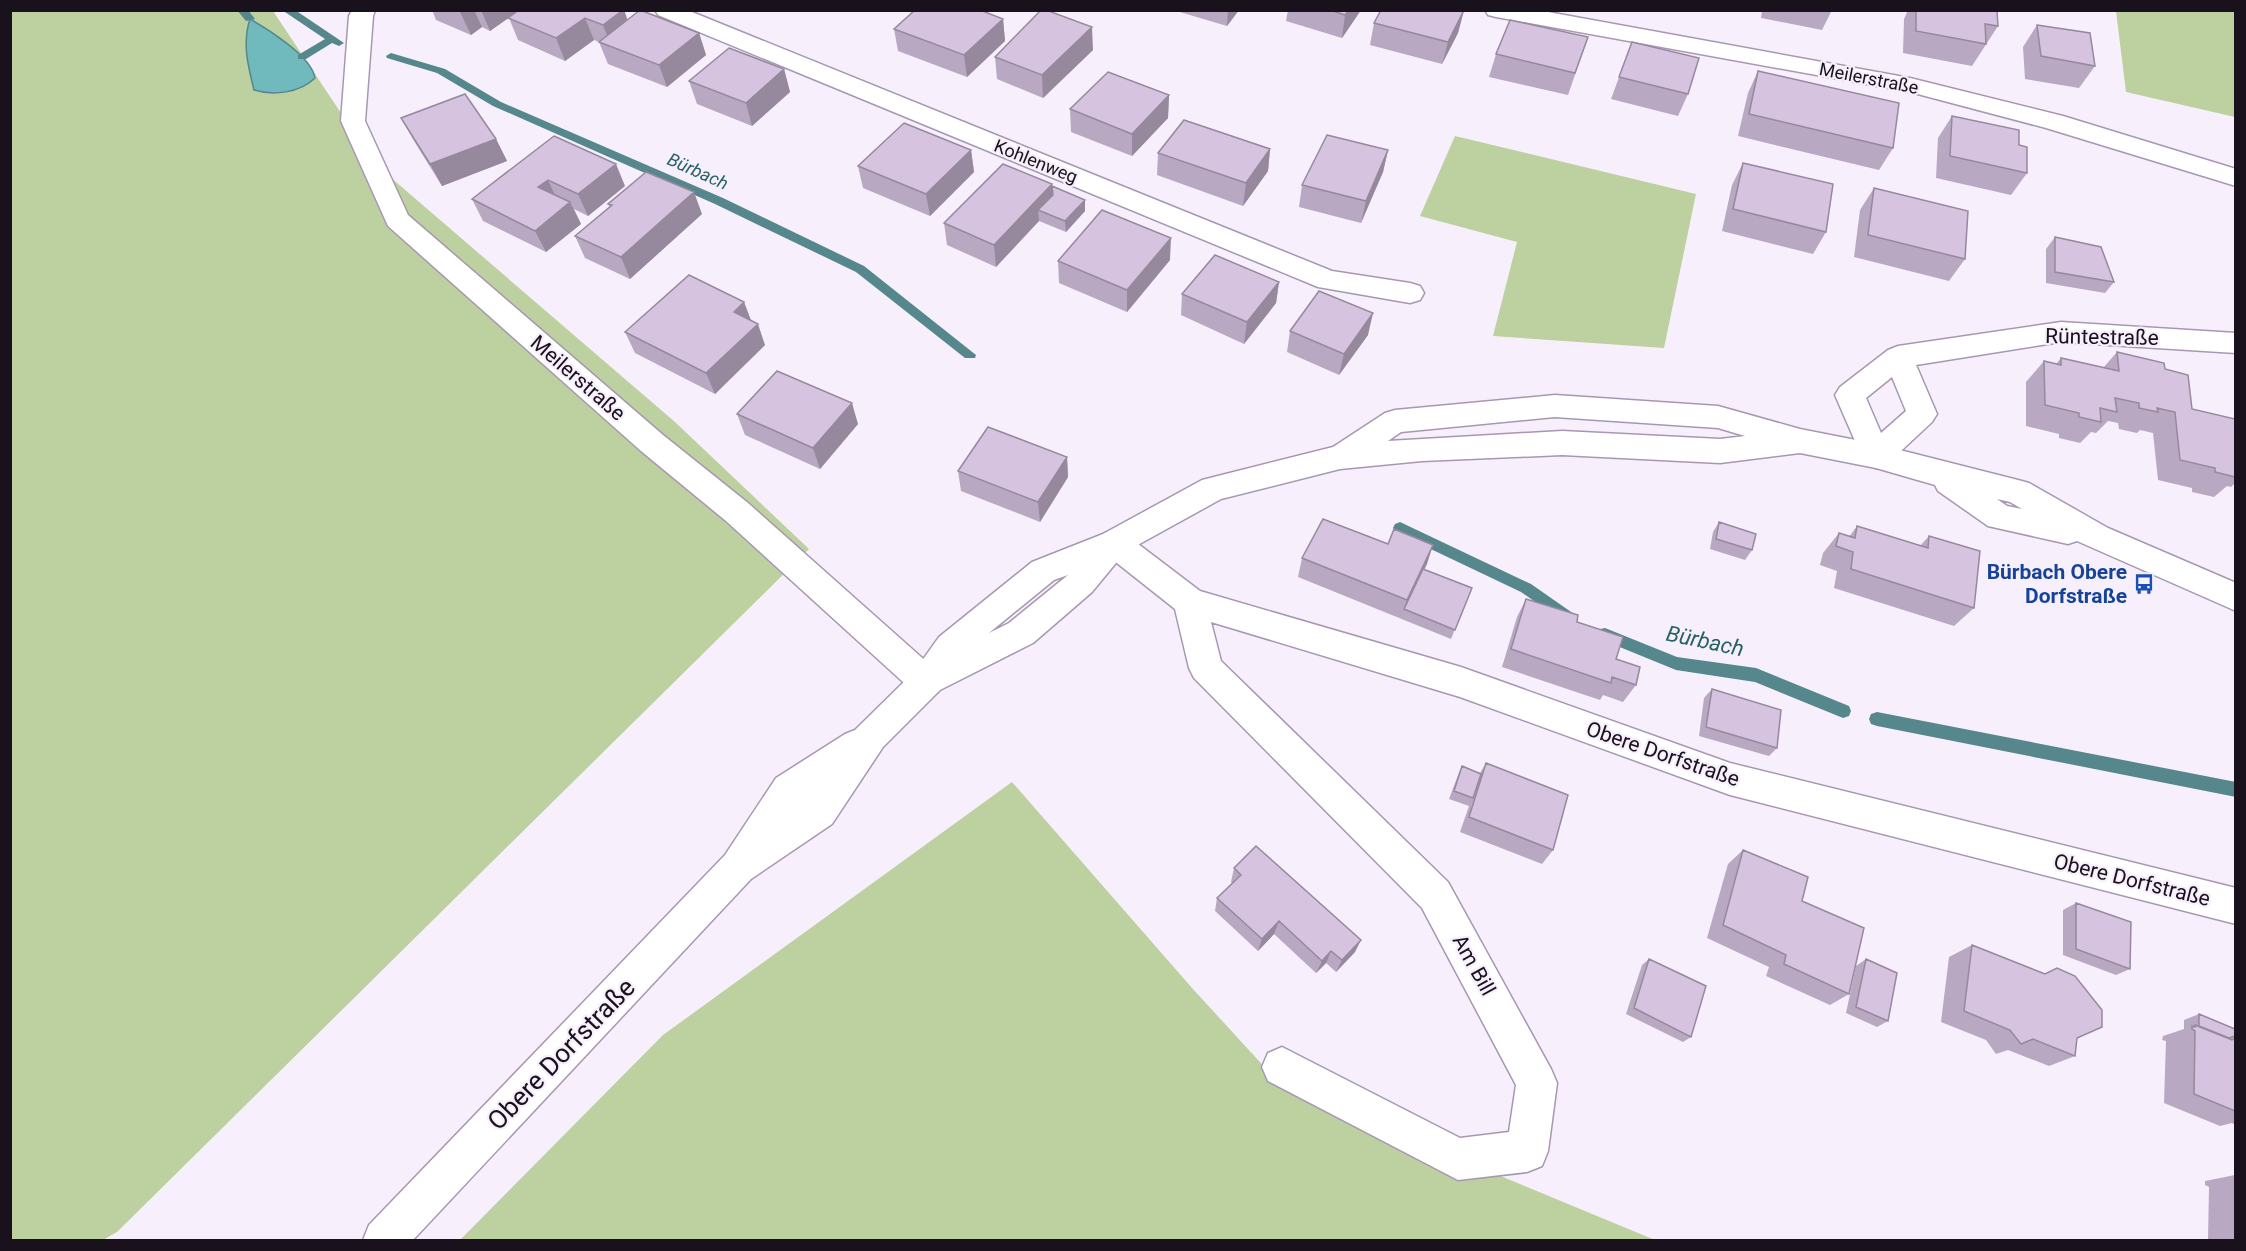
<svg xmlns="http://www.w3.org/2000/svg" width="2246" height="1251" viewBox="0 0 2246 1251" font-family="Roboto,sans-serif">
<rect width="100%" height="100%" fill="#f7f0fc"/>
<!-- green -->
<path fill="#bcd19f" d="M10,11H273L375,164L675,422L809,549L117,1232L103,1240H11Z
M2116,11H2235V117L2126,92Z
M1455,136L1696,194L1664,348L1493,336L1517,242L1420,216Z
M1012,782L1192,988L1281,1085L1655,1240H460L663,1035Z"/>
<!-- water -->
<path fill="#70b9bd" stroke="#56878d" stroke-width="1.5" d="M250,19C268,29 312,57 315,78C300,93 273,96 254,90C248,66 242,43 250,19Z"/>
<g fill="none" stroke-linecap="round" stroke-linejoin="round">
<!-- stream -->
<path fill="#56878d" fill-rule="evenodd" d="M237,10H248L255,19L246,21Z
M282,10H295L344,43L339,46L332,43L306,59H298V55L325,39Z
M391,53L445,69L501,102L723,198L864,266L976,355L975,358H965L856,272L715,204L493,106L437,73L387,58L386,56Z
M1400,522L1531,584L1574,614L1576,618L1574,622L1569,624L1564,622L1521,592L1395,532L1393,528L1395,524Z
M1605,628L1677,657L1756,668L1849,706L1851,711L1849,716L1843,718L1755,682L1676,670L1600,639L1597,634L1600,629Z
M1877,712L2236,782V797L1877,726L1871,724L1869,719L1871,714Z"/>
<!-- minor casing -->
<g stroke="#a897b2" stroke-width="3">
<path id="minor" d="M352,10H375L373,16L365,121L408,215L663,435L748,503L938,672L943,682L938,692L926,697L914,692L726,521L641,451L388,226L341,121L349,16Z
M655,10H687L1332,271L1410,283L1420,286L1424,293L1420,300L1410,303L1318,287L658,15Z
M1485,10H1537L1910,78L2063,116L2236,169V186L2046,128L1910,92L1496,17L1488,15Z
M2061,322L2236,333V353L2061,342L1916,365L1937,414L1932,422L1887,464L1876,468L1865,464L1835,395L1840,387L1888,350L1898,346ZM1892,377L1906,411L1881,433L1866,398Z
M1114,530L1125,534L1200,591L1461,667L1730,763L2236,888V924L1730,795L1460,697L1211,622L1221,661L1448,882L1551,1069L1557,1083L1548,1151L1542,1166L1527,1172L1458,1180L1268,1081L1262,1067L1268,1053L1282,1047L1460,1138L1509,1132L1516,1085L1422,908L1194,678L1189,668L1175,609L1103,552L1098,543L1103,534Z"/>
</g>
<!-- tertiary casing -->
<g stroke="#a897b2" stroke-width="3">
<path id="tertiary" d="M1555,395L1718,406L1800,429L1876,444L2018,480L2029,483L2108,528L2236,583V611L2077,541L2068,544L1988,526L1938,491L1935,485L1876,468L1800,453L1720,463L1562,455L1422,461L1340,469L1221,499L1125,552L1092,592L1033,643L940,690L883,747L832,824L751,879L413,1240H363L369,1225L725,855L776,778L845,734L855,730L914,672L939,637L1032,562L1103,534L1202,480L1333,447L1385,413L1395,410ZM1555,417L1718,428L1745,436L1720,439L1562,431L1388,441L1401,432ZM1997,499L2010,502L2022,509L2007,506ZM1068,575L1009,623L989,633L1054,580Z"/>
</g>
<!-- minor -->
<use href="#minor" fill="#fff" fill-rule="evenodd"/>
<!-- tertiary -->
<use href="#tertiary" fill="#fff" fill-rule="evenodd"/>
</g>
<!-- wall -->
<path fill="#b8a8c1" d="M432,10H624L627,20L699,33L706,55L667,87L608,64L599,42L594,40L565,61L518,40L509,18L490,31L482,27L471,35L436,20Z
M1173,10H1239L1227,26Z
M1288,10H1361L1342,38L1286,21Z
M1464,10L1458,33L1442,64L1370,45L1374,23Z
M1762,10H1832L1822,30L1761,18Z
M1908,10L1997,11L1998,26L1972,66L1903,53L1904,19Z
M1003,19L1005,41L967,77L898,51L894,29Z
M2037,25L2095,66L2079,88L2025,79L2023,47Z
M1588,37L1568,95L1489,77L1496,54Z
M1632,42L1688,94L1678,116L1611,99Z
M1093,50L1043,98L997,79L995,57Z
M784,69L790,92L752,126L697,104L689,81Z
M1758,71L1893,148L1879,170L1738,136L1748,93Z
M1169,95L1168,118L1132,156L1071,132L1070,109Z
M1952,116L2019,145L2027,173L2011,195L1936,178L1938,138Z
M401,118L496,139L507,161L442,186L414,141Z
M554,136L625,186L588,216L574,209L581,224L546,252L483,221L472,199Z
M1270,149L1268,171L1243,206L1157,175L1158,153Z
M971,150L974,172L930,216L863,188L858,166Z
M1388,150L1383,172L1361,223L1299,207L1302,185Z
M1743,163L1826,232L1813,254L1722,231L1732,185Z
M1052,184V186L1085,211L1066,232L1039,221L996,267L947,245L944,223Z
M1874,188L1965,259L1949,281L1854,257L1860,210Z
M608,204L702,214L630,279L585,258L575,236L610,208Z
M2055,237L2114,282L2105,293L2046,283V249Z
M1170,260L1127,312L1059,283L1058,261Z
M1279,282L1276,303L1244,344L1181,315L1182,294Z
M744,302L751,321L765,345L715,394L635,353L625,332Z
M1290,331L1368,335L1339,375L1287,352Z
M2117,352L2165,369L2192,409L2233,419L2235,416V483L2231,487L2227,486L2214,497L2192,492V488L2158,480L2153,433L2140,430L2137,433L2119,429L2118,423L2108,421L2096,433L2091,432L2080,443L2059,438V434L2026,426V382L2044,361L2056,364L2061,358L2103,368Z
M737,414L858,424L820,469L745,435Z
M1067,457L1068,477L1040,522L961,491L958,471Z
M1719,522L1752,550L1745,560L1710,549L1713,532Z
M1857,526L1920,546L1929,536L1974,608L1954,626L1834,588L1837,571L1820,565L1823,553L1839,533L1849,537Z
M1433,545L1424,569L1472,588L1451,639L1298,577L1302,558Z
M1526,599L1577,622L1616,659L1636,685L1623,702L1603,695L1600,700L1502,667L1517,617Z
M1712,689L1777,748L1769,756L1699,736L1704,698Z
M1486,763L1553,850L1542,864L1460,832L1469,806L1449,799L1458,775L1462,766L1480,773Z
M1743,850L1849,994L1830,1005L1766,976L1769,967L1707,938L1728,864Z
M1234,868L1355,952L1336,972L1326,963L1316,973L1274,934L1258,951L1215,911L1217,898L1232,883L1231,882Z
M2076,903L2130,969L2116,975L2063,955V910Z
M1972,945L2077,1038L2075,1056L2049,1066L2008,1050L1996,1054L1986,1040L1941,1022L1949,957Z
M1649,959L1691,1037L1683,1042L1626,1014L1642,965Z
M1866,959L1888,1021L1877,1027L1846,1013L1856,966Z
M2199,1014L2235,1029V1125L2232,1123L2220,1126L2164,1103L2166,1041L2162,1040L2163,1036L2184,1029V1020Z
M2235,1175V1240H2208L2209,1187L2205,1185V1181Z"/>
<!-- shaded-wall -->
<path fill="#96889d" d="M463,10H474L482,27L471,35L460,12Z
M481,10H519L490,31Z
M623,10H624L632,32L611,46L603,25Z
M1228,10H1239L1227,26Z
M1349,10H1361L1342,38L1345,15Z
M1464,10L1458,33L1442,64L1448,42Z
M585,18L594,40L565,61L556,38Z
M1003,19L1005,41L967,77L964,55Z
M1092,27L1093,50L1043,98L1042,75Z
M699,33L706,55L667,87L659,65Z
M784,69L790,92L752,126L746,103Z
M1169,95L1168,118L1132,156V134Z
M496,139L507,161L442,186L430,164Z
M1270,149L1268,171L1243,206L1246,183Z
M971,150L974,172L930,216L926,194Z
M1388,150L1383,172L1361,223L1366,201Z
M616,164L625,186L588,216L578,194Z
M548,180L558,202L538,187Z
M1052,184L1053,206L1038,210L1039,221L996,267L994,245Z
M694,192L702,214L630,279L621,257Z
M1085,200V211L1066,232L1065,221Z
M570,202L581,224L546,252L535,231Z
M1171,238L1170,260L1127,312V290Z
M1279,282L1276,303L1244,344L1247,322Z
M744,302L752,323L734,312Z
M1373,313L1368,335L1339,375L1344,354Z
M758,324L765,345L715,394L706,373Z
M852,403L858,424L820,469L813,448Z
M1067,457L1068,477L1040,522L1038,502Z
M1433,545L1427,564L1405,610L1404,609L1407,600Z
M1279,921L1274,934L1258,951L1262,939Z
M1361,940L1355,952L1336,972L1342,960Z
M1331,951L1326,963L1316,973L1322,961Z"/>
<!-- building -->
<path fill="#d6c3e0" stroke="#96889d" stroke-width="1.5" d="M519,10H623L603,25L585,18L556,38L508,18Z
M640,10L699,33L659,65L599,42Z
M915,10H980L1003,19L964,55L894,29Z
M1041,10H1046L1092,27L1042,75L995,57Z
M1330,10H1349L1345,15Z
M1381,10H1464L1448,42L1374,23Z
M1916,10L1997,11L1998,26L1985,24L1986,44L1916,31Z
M1510,20L1588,37L1575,73L1496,54Z
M2037,25L2090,33L2095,66L2041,56Z
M1632,42L1699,58L1688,94L1619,77Z
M729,48L784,69L746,103L689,81Z
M1758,71L1899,103L1893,148L1749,114Z
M1108,72L1169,95L1132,134L1070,109Z
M465,94L496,139L430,164L401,118Z
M1952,116L2019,130V145L2027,147V173L1950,156Z
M1184,120L1270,149L1246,183L1158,153Z
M904,123L971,150L926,194L858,166Z
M1327,135L1388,150L1366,201L1302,185Z
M554,136L616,164L578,194L548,180L538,187L570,202L535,231L472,199Z
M1743,163L1833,184L1826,232L1733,209Z
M1003,164L1052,184L994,245L944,223Z
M646,172L694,192L621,257L575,236L612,205L608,204Z
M1052,186L1085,200L1065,221L1038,210L1053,195Z
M1874,188L1968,211L1965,259L1868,235Z
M1102,210L1171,238L1127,290L1058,261Z
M2055,237L2101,247L2114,282L2055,272Z
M1215,255L1279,282L1247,322L1182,294Z
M689,275L744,302L734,312L758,324L706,373L625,332Z
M1319,291L1373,313L1344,354L1290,331Z
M2117,352L2164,363L2165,369L2188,375L2192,409L2235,419V477L2215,472V468L2180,460L2175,412L2157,408L2158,412L2139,408V403L2115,398L2117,412L2100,408L2101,422L2079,417V413L2045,405L2044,361L2061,365V358L2119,371Z
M777,371L852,403L813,448L737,414Z
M988,427L1067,457L1038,502L958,471Z
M1323,519L1388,544L1394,529L1433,545L1407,600L1302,558Z
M1719,522L1756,534L1752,550L1716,539Z
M1857,526L1928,548L1929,536L1980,551L1974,608L1851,569L1853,552L1836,546L1839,533L1855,538Z
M1423,569L1472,588L1455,630L1404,609Z
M1526,599L1578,615L1577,622L1623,637L1616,659L1640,667L1636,685L1612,677L1611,683L1511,649Z
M1712,689L1781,710L1777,748L1706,727Z
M1486,763L1568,795L1553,850L1469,817Z
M1462,766L1481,774L1473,798L1454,791Z
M1256,846L1361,940L1342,960L1331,951L1322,961L1279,921L1262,939L1217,898L1241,875L1234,868Z
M1743,850L1808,877L1802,901L1864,928L1849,994L1784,964L1786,955L1723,925Z
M2076,903L2131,922L2130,969L2076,949Z
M1972,945L2045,974L2057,968L2075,976L2102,1010V1027L2077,1038L2075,1056L2033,1039L2021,1044L2010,1030L1964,1011Z
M1649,959L1706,986L1691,1037L1634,1008Z
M1866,959L1897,973L1888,1021L1856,1007Z
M2199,1014L2235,1029V1036L2229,1038L2199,1026Z
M2195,1025L2232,1040L2235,1038V1111L2194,1094L2195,1031L2192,1029V1026L2195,1027Z"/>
<!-- icons -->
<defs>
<g id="bus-bare" transform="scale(1.62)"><path d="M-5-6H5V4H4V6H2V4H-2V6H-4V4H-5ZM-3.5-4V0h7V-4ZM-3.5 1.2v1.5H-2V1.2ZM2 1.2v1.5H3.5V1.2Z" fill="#1a4fb4" stroke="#f7f0fc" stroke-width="2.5" paint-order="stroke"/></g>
</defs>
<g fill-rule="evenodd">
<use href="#bus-bare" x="2144" y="584"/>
</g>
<g text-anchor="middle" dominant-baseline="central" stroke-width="4.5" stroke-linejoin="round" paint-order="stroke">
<!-- far-street labels -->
<g font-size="18" fill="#19121c" stroke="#f7f0fc">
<text transform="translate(1869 78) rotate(11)">Meilerstraße</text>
<text transform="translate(1036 161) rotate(22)">Kohlenweg</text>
</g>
<!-- far-water labels -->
<g font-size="18" font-style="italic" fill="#266266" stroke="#f7f0fc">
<text transform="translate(698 171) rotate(24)">Bürbach</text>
</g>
<!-- street labels -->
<g font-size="21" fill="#19121c" stroke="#f7f0fc">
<text transform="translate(2102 337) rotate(1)">Rüntestraße</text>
<text transform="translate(578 378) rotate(41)">Meilerstraße</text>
<text transform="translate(1663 754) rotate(19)">Obere Dorfstraße</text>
<text transform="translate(2132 880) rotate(14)">Obere Dorfstraße</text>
<text transform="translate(1474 965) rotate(61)">Am Bill</text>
</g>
<!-- transit labels -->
<g font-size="21" font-weight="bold" fill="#164399" stroke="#f7f0fc" text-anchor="end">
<text x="2127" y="572">Bürbach Obere<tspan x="2127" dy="24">Dorfstraße</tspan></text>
</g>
<!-- water labels -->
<g font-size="22" font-style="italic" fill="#266266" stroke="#f7f0fc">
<text transform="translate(1705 641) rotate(12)">Bürbach</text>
</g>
<!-- near-street labels -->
<g font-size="26" fill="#19121c" stroke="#f7f0fc">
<text transform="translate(561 1054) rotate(-46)">Obere Dorfstraße</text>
</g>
</g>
<!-- border -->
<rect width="2246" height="1251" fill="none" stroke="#19121c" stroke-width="24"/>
</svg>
